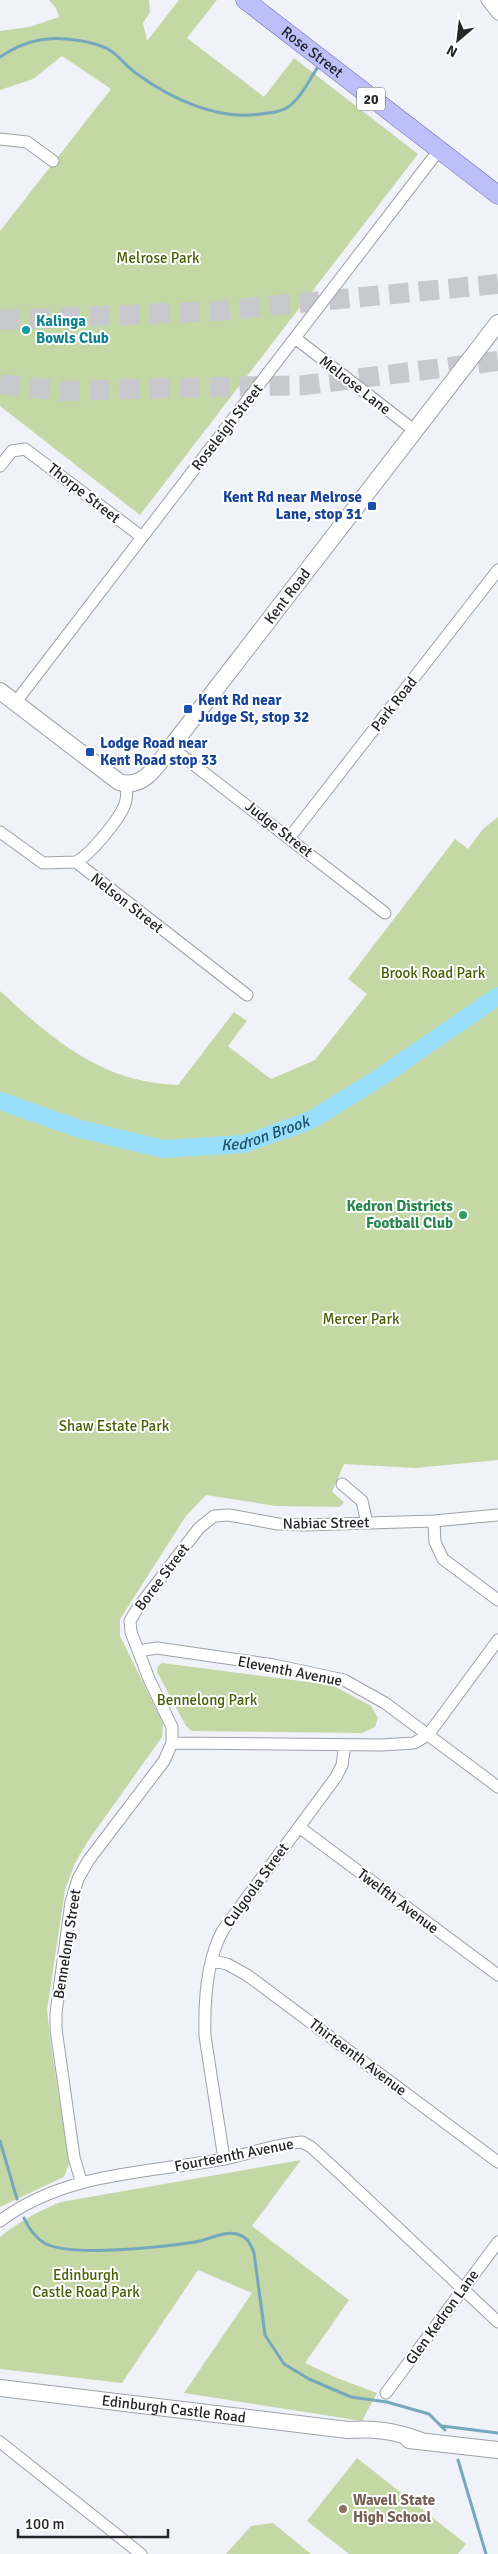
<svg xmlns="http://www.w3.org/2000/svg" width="498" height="2554" viewBox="0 0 498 2554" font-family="Signika,sans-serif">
<rect width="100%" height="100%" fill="#eff2f9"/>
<!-- green -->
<path fill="#c4d8a5" d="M49,0H149L150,12L143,23L147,41L179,0H217L187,38L264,97L294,58L418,154L140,515L0,406V231L111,89L62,56L33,79L0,90V31L29,27L59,17L56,8Z
M498,817V1460L415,1468L344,1464L332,1492L344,1502L340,1507L276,1506L206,1495L186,1516L120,1619V1636L163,1723L162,1737L88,1841L75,1863L65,1890L47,2010L50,2038L69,2164L64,2177L0,2207V991C53,1040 103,1083 178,1085L234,1012L247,1021L228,1046L271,1079L315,1060L367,994L348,979L455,839L468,849L483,829Z
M162,1663L332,1685L371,1706L378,1718L375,1727L362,1733L192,1731L186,1726L157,1672L158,1666Z
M301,2160L252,2226L349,2300L305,2363L337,2378L377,2393L362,2421L184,2393L252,2293L198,2270L122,2383L0,2369V2237C20,2221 38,2211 61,2202Z
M357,2458L466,2544L458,2554H349L307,2521Z
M273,2523L311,2554H226L251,2526Z"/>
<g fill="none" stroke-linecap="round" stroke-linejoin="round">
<!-- stream -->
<path stroke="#76a8bd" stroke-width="3" d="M0,57C27,39 51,35 82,41C92,43 103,45 111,51C120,57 127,67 137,74C170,98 218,121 260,114C271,113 283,112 292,104C303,95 310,78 318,67
M0,2141L17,2199
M24,2218C29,2229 35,2238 46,2244C74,2257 163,2247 195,2242C209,2240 226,2229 240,2235C248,2238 251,2245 254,2253L265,2335L284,2364L309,2379L351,2397L387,2402L429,2414L445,2430
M442,2426L498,2433
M458,2460L486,2554"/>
<!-- river -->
<path stroke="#99dffc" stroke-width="18" id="s1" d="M0,1101L80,1129L163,1149L244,1144L311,1120L379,1078L498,996"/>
<!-- highway-tunnel -->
<path stroke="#c7c9cf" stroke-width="20" stroke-dasharray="20 10" stroke-linecap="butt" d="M0,320L216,311L498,284
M0,384L61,391L305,385L498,361"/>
<!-- street casing -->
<g stroke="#9da1a8" stroke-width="13">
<path id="street" d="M487,0L498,14
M497,0H498
M0,139L27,142L53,161
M295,338L415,431
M0,466L12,451L25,449L142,537
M15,703L439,150
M171,747L385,913
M0,832L43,863L76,862L247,995
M290,837L498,570
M76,862C90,855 119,820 125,804C127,798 127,791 127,784
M342,1484L362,1501L367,1523
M434,1521L435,1542L443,1559L498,1600
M138,1651L157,1648L274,1665L344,1680L385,1703L498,1787
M172,1743L381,1745L414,1743L428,1735L498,1640
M299,1827L498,1975
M213,1961L227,1964L247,1975L498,2162
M224,2159L205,2036C204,2002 207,1959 223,1930L336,1777L342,1765L345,1745
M81,2181L74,2157L56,2029V2013L71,1902L78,1879L88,1861L164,1761L172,1743V1727L149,1679L131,1632L130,1621L137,1609L199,1528L214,1516L229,1515L278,1524L304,1525L434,1521L498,1515
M0,2221C65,2172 147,2173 224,2159C250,2154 276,2144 302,2142L311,2147L333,2167L498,2322
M386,2393L498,2242
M0,2442L141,2554"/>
</g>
<!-- secondary casing -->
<g stroke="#9da1a8" stroke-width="18">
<g id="secondary">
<path id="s2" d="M0,691L119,782C144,790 158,764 171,747L498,323"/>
<path id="s3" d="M0,2388L348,2430C374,2428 394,2431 419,2440"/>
<path d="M409,2440L498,2450"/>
</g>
</g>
<!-- primary casing -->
<g stroke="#6a6eae" stroke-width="19">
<g id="primary">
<path id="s4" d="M245,0L498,195"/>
</g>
</g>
<!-- street -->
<use href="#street" stroke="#fff" stroke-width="11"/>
<!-- secondary -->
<use href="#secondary" stroke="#fff" stroke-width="16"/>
<!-- primary -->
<use href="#primary" stroke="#bcbff9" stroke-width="18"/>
</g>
<!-- markers -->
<circle fill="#0f9aa8" stroke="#fff" stroke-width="2" cx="26" cy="330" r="5"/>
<g fill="#1a4fb4" stroke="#fff" stroke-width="2">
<rect x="367" y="501" width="10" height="10" rx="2.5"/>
<rect x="183" y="704" width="10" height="10" rx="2.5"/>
<rect x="85" y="747" width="10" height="10" rx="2.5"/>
</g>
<circle fill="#2e9e5b" stroke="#fff" stroke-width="2" cx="463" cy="1215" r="5"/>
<circle fill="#8d6e63" stroke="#fff" stroke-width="2" cx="343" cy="2509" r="5"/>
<g text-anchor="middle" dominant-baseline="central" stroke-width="4" stroke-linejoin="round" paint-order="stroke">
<!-- shield labels -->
<rect fill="#fff" stroke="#666769" stroke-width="1" x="357" y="87.5" width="28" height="23" rx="4"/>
<g font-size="14" font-weight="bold" fill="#252629">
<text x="371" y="99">20</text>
</g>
<!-- street labels -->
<g font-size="15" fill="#252629" stroke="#fff">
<text stroke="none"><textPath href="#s4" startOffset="85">Rose Street</textPath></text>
<text transform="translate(355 385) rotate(38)">Melrose Lane</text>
<text transform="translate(227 427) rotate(-52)">Roseleigh Street</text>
<text transform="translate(84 493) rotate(38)">Thorpe Street</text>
<text stroke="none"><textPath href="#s2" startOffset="408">Kent Road</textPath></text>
<text transform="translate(394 704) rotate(-52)">Park Road</text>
<text transform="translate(279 829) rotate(38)">Judge Street</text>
<text transform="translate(127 903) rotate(38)">Nelson Street</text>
<text transform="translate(326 1523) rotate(-1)">Nabiac Street</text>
<text transform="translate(162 1577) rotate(-53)">Boree Street</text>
<text transform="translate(290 1671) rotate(11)">Eleventh Avenue</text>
<text transform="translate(256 1885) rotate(-54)">Culgoola Street</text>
<text transform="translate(398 1901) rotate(37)">Twelfth Avenue</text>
<text transform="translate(67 1944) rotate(-81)">Bennelong Street</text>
<text transform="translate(358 2057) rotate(37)">Thirteenth Avenue</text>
<text transform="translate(234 2155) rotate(-11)">Fourteenth Avenue</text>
<text transform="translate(442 2317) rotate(-54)">Glen Kedron Lane</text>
<text stroke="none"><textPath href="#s3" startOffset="175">Edinburgh Castle Road</textPath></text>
</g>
<!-- park labels -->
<g font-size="15" fill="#475f03" stroke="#fff">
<text x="158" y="258">Melrose Park</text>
<text x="433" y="973">Brook Road Park</text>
<text x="361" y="1319">Mercer Park</text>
<text x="114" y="1426">Shaw Estate Park</text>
<text x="207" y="1700">Bennelong Park</text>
<text x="86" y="2275">Edinburgh<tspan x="86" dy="17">Castle Road Park</tspan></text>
</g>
<!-- culture labels -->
<g font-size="15" font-weight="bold" fill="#0d838f" stroke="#fff" text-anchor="start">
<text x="36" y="321">Kalinga<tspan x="36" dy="17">Bowls Club</tspan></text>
</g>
<!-- transit labels -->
<g font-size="15" font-weight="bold" fill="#164399" stroke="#fff" text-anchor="start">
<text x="362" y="497" text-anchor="end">Kent Rd near Melrose<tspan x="362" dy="17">Lane, stop 31</tspan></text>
<text x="198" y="700">Kent Rd near<tspan x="198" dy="17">Judge St, stop 32</tspan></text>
<text x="100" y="743">Lodge Road near<tspan x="100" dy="17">Kent Road stop 33</tspan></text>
</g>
<!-- leisure labels -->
<g font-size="15" font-weight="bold" fill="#27864d" stroke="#fff" text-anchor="end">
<text x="453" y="1206">Kedron Districts<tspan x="453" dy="17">Football Club</tspan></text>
</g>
<!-- education labels -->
<g font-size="15" font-weight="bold" fill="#785e54" stroke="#fff" text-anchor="start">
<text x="353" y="2500">Wavell State<tspan x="353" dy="17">High School</tspan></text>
</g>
<!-- water labels -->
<g font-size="16" font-style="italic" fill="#1a5367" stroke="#fff">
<text stroke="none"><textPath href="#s1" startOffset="274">Kedron Brook</textPath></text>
</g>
</g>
<!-- north arrow -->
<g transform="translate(458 40) rotate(208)" stroke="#ffffff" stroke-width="4" paint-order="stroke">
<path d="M0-4L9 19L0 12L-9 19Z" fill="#252629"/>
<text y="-8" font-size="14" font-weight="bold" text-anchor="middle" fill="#252629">N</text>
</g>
<!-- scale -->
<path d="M18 2529v8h150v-8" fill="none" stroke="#252629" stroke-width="2.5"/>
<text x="25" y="2529" font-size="15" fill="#252629" stroke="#ffffff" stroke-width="4" paint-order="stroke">100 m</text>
</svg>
